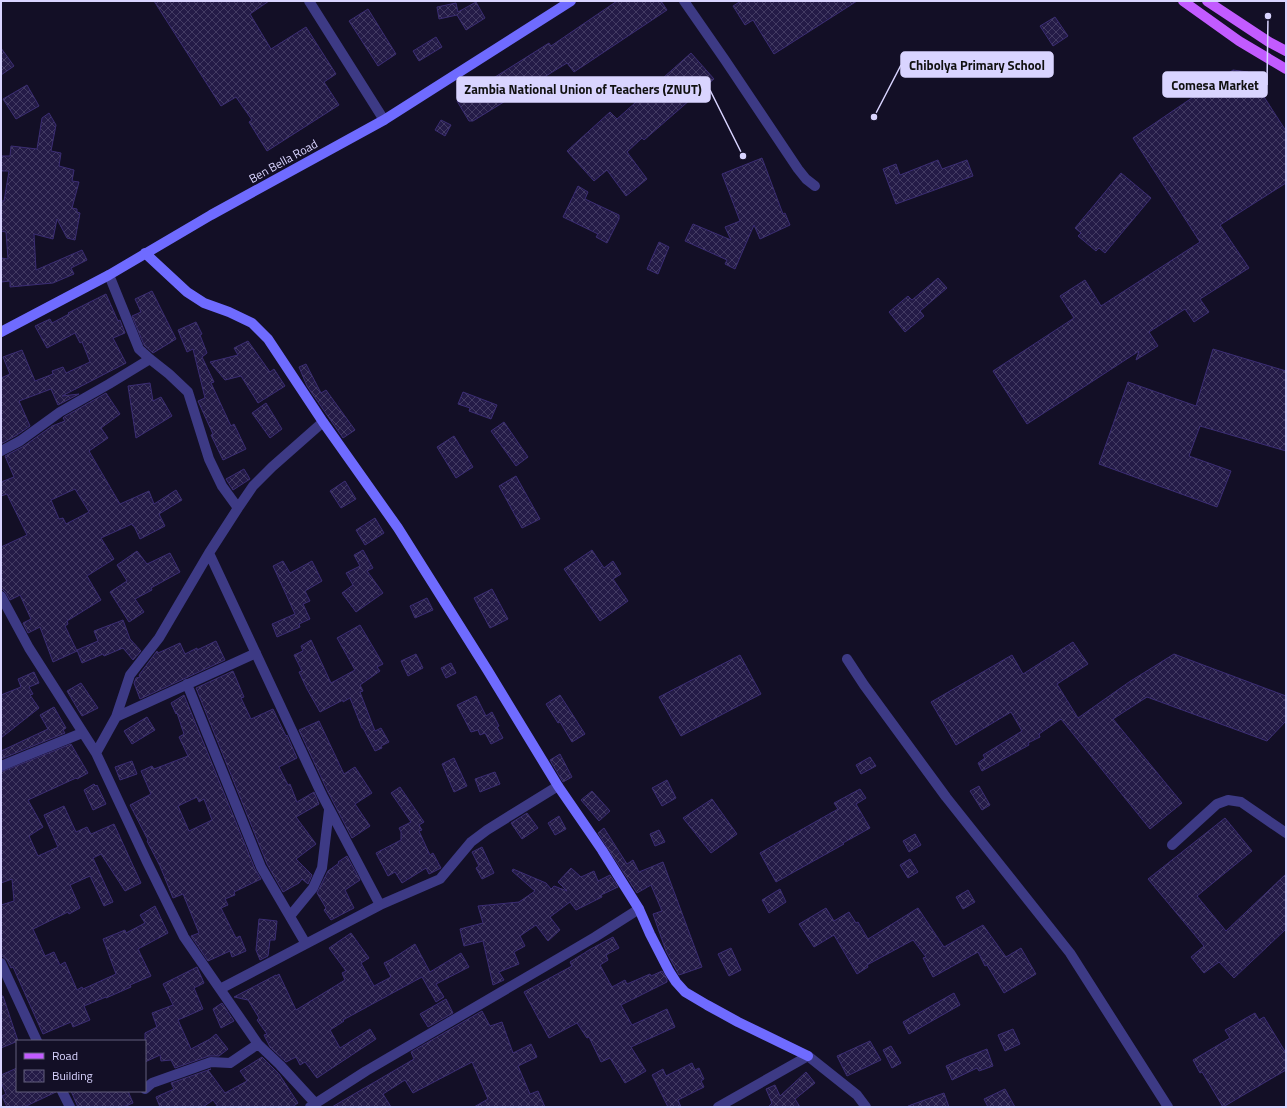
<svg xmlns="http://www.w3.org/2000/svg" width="1287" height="1108" viewBox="0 0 1287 1108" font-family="'Titillium Web',sans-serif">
<defs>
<pattern id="building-cross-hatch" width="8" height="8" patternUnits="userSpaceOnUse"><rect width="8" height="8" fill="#241b47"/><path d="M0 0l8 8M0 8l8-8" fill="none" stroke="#433b63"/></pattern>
</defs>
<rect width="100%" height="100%" fill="#130f26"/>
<!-- building -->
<path fill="url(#building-cross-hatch)" stroke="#3b2d73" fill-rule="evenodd" d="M154,1H269L250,14L271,49L306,27L336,74L324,82L339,105L267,151L249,122L252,120L236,97L221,106Z
M617,1H661L667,10L574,72L567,63L473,121H469L457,101L549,43L551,46Z
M741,1H857L774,54L753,20L745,25L733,6Z
M476,2L485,18L466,30L457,15L439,19L437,7L456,3L458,12Z
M368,9L396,54L378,66L349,21Z
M1055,17L1068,36L1053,46L1040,26Z
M436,37L442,47L419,61L413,51Z
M1,48L14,66L1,75Z
M691,53L714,79L644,140L642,138L627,152L647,179L626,196L607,170L594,181L567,151L610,112L617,119Z
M1233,70L1248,72L1286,131V183L1220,225L1249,268L1200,299L1209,312L1194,322L1185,309L1149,332L1158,346L1136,360L1139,351L1027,424L993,371L1074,318L1060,296L1085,280L1101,306L1200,242L1133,138Z
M27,85L39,106L16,119L3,99Z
M49,113L56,125L51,151L61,153L59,166L74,170L72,181L79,182L72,208L77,209V212L80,213L75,240L67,238L57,219L53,239L34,234L36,270L82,250L87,260L71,268L74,274L53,283L10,287V281L1,282V258L8,259L6,232L1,231V201H4L9,171H1V156H10L11,146L37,149L42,118Z
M441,120L451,125L445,136L435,130Z
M762,158L783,214L785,213L790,225L760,239L754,225L735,269L725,264L727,260L685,241L693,224L731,240L725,227L740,221L722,174Z
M938,160L942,169L967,160L973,176L896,204L883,169L896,164L900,175Z
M1121,173L1151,198L1105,253L1099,248L1096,251L1078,236L1081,233L1075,228Z
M578,186L588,192L585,199L619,215V219L607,243L596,237L598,234L563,217Z
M659,242L669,247L658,274L647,269Z
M938,278L947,288L920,311L924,316L905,332L889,312L908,296L912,300Z
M152,291L176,339L153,353L144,345L132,316L141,312L135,299Z
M106,294L118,321L120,320L125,333L113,338L126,363L62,396L79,394L58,405L51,389L19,401L30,426L17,435L1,444V378L10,374L3,357L22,350L35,381L53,374L52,371L63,367L66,373L90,362L82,342L80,343L75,333L47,348L35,326L50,319L52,323L69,314L68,313Z
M196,322L202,334L200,335L207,353L202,357L214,382L211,383L231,426L234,424L246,449L223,460L211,435L213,434L198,401L205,398L193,349L187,352L178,330Z
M248,341L270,372L274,369L285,386L258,403L241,376L225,380L210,362L238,355L234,348Z
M1213,349L1286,371V451L1200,426L1189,456L1231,471L1217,507L1099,464L1128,382L1196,406Z
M306,364L321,393L326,390L355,430L343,438L307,386L299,367Z
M150,383L153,401L161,397L172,416L136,438L128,386Z
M463,392L497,405L491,419L469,411L470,408L458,404Z
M106,393L120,414L101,428L108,438L89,451L120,504L149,491L154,504L176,490L182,500L159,514L165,526L140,539L134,526H133L132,524L101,538L114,559L87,576L101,600L67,621L68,624L65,626L77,651L53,662L40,627L28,633L23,623L31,619L20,595L10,600L6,593L1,588V547L27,535L7,494L1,496V482L14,477L5,456L24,446L52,426L65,421L63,418L64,417ZM75,489L89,512L66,524L63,518L59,519L51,500Z
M266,403L282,429L270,438L252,413Z
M504,422L528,457L516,466L491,431Z
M454,436L473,467L456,478L437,447Z
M244,469L250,479L233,490L226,479Z
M516,476L540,519L522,528L499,486Z
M345,481L356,499L341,508L330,491Z
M375,518L384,533L365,545L356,530Z
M363,550L373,568L367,571L383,593L356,612L342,593L353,585L346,573L360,566L354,555Z
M592,550L604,568L613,561L621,574L613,579L628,601L600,621L564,569Z
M137,551L147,564L170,553L180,572L151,588L152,590L135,599L144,612L129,622L110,592L127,581L117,565Z
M283,561L290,573L312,561L322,581L305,591L310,601L303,604L310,619L299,624L300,627L277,637L272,624L295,614L273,566Z
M492,589L508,619L490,628L474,598Z
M427,598L433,610L415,618L410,606Z
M123,620L130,639L141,651L133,660L123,648L104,656L103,654L82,663L77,650L98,641L94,631Z
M360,625L383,664L377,667L380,671L360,685L363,691L360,692L375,731L381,728L389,742L381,746L382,748L375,751L363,728H362L350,698L343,702V700L320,712L307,689L299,672L302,671L294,655L303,651L301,646L311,640L331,683L355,670L337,638Z
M216,641L225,660L140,699L134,683L136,678L140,677L139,675L157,651L158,653L180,643L185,654L197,648V650Z
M1073,642L1088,664L1057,684L1078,718L1129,682L1174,654L1286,696V721L1267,741L1147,697L1113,719L1182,803L1150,829L1061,719L1039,734L1040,737L1028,743L1029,745L982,771L978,763L985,758L983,755L1022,731L1011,712L956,745L931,702L1012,655L1023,674Z
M416,654L423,668L408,676L401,661Z
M740,655L761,694L681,736L659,697Z
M451,663L456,673L446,678L441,668Z
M233,671L244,697L241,698L251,719L273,709L286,736L287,735L297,758L279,767L288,785L290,784L297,802L314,792L319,804L296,817L316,844L296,859L312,875L308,884L302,879L299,883L283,892L267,864L196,688Z
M34,672L39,683L29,687L33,694L30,695L39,708L1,738V695L21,687L18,679Z
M81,683L98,708L82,716L67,691Z
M184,695L255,869L261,879L234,892L235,895L225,899L228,905L221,908L236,938L240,936L246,951L232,957L230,951L208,961L191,936L199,933L183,894L173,898L160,866L147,841L148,840L130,805L151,794L141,771L152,766L154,769L188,756L179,737L184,734L177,713L176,714L171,703ZM197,797L199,802L204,799L212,820L189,831L178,806Z
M560,695L585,734L572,742L560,722L558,723L546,704Z
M476,696L486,716L492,712L499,726L497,727L503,738L491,744L485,733L480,735L478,730L471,732L457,705Z
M54,707L66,728L63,730L65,733L1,759V751L48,729L40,715Z
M147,717L155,730L132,744L124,731Z
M319,721L344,774L355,767L372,793L355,804L370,826L352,838L328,792L299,730Z
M71,744L88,773L77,779L76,778L28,800L43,827L29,836L38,856L58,847L44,815L64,806L76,832L87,827L91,834L114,824L141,883L125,891L101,854L93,858L113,902L104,906L90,876L70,885L80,908L69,914L68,912L33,929L45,956L54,952L60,965L65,962L77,990L82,987L83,989L116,974L103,939L125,930L126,933L145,923L140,915L155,906L168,933L138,949L151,976L130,985L131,987L106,998V997L84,1006L90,1020L73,1027L71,1022L43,1034L13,967L11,968L7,960L1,955V905L14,901L12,879L1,883V772Z
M560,754L572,777L563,782L550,760Z
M870,757L876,766L861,774L856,765Z
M454,758L467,786L454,792L442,764Z
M132,761L137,774L120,780L115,767Z
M495,772L500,784L480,792L475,779Z
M667,780L676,798L662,806L652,788Z
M94,784L96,786L97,785L106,804L93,810L84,790Z
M979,786L990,805L982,810L970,791Z
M400,787L424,822L419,825L422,830L419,831L430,855L433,853L441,868L429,874L426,868L402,883L395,872L388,876L376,853L401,840V832L399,828L411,822L391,793Z
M860,789L866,798L856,804L870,828L843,843L844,844L776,882L760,853L838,809L834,803Z
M592,791L610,811L599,821L581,800Z
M712,799L737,834L711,853L683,818Z
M527,813L538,828L522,839L511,823Z
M559,816L566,829L555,835L548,823Z
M1225,818L1252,851L1197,896L1226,931L1286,874V929L1234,978L1219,962L1204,973L1191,957L1204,946L1148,879Z
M604,828L627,864L633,860L639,872L663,862L702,967L679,975L666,951L653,914L662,911L651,885L637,893L598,833Z
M659,830L665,842L655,846L650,834Z
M915,834L921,845L909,852L903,841Z
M482,847L494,873L482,879L476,868L479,866L472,852Z
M347,856L360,880L345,890L354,908L331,920L324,910L326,908L317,893L328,871L339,863L338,862Z
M910,859L918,872L908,878L900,865Z
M571,868L581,877L594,871L598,881L610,875L618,887L601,895L602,897L576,910L570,902L550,917L560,930L548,941L536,925L520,936L525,946L514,952L519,964L499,972L504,980L493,985L483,941L464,946L460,929L483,923L478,906L519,902L535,891L512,871L513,869L546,883L551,889L554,886L567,891L558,882Z
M780,889L786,902L769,913L762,900Z
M968,890L975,902L963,909L956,897Z
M826,908L834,921L849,912L856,923L858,922L868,939L918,908L944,947L983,925L1006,957L1021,948L1036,974L1004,993L987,965L985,966L978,952L933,977L923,958L926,957L913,940L867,965L868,967L857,974L834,935L814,947L799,924Z
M259,919L277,921L275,940H270L268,956L260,960L256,950Z
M351,933L369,958L361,963L374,986L391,977L384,963L392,959L415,944L430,972L461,953L469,967L436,984L444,997L436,1002L422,977L343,1020L344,1021L330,1030L340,1048L370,1029L376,1039L317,1078L305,1062L300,1065L296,1057L286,1062L270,1047L264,1035L267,1034L257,1020L259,1018L248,1000L234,997L276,975V976L279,974L296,1010L345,980L342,973L346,971L329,948Z
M613,937L619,948L606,955L608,960L600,965L612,987L625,980L627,984L650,974L651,976L662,971L667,979V982L621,1005L632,1025L667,1009L675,1027L631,1047L646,1071L625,1083L610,1058L601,1062L589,1037L587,1038L577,1023L549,1038L524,992L572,966L570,962L589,950Z
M731,948L741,970L729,976L718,954Z
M197,967L204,983L194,988L203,1009L178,1020L191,1049L210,1039L216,1034L228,1049L219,1056H209L175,1068L171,1060L161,1061L160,1055L145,1062V1033L157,1027L152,1013L173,1005L163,984Z
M954,993L960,1005L909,1034L903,1022Z
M1,996H3L18,1041L1,1048Z
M446,999L453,1013L428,1027L420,1014Z
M222,1003L234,1021L221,1028L213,1009Z
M482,1011L490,1026L502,1022L513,1053L531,1044L537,1057L518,1066L530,1094L538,1091L545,1107H474L488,1099L472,1062L413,1093L405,1080L383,1094L391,1107H332L414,1059L411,1052Z
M1255,1013L1259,1020L1264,1017L1286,1053V1070L1223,1107L1202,1072L1200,1073L1193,1060L1230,1038L1225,1030Z
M1013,1029L1020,1044L1005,1051L998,1035Z
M870,1041L881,1060L847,1076L837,1056Z
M891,1046L901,1063L892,1068L883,1050Z
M987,1049L993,1066L979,1071L977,1068L952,1080L946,1066L964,1058Z
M262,1057L279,1074L298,1103L292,1107H218L213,1100L203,1107H160L156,1097L174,1089L171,1083L211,1069L208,1070L225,1093L247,1081L240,1071Z
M692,1063L695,1070L699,1068L704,1079L701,1081L704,1087L678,1100L681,1107H668L652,1075L663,1069L666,1076Z
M17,1068V1091H56V1092L24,1107H7L2,1096L6,1094L1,1082V1075Z
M806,1072L815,1083L795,1099L800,1107H768L772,1103L766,1089L775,1085L780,1096Z
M1005,1089L1015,1107H988L984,1099Z
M71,1091H128L133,1103L123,1107H78Z
M944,1093L949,1107H909L908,1106Z"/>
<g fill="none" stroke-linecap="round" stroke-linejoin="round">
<!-- street -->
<path stroke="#3d3a85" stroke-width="10" d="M309,1L384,120
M684,1L725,60L798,169L806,179L815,186
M109,275L139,349L150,359L169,374L188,392L209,459L222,486L238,508
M1,451L20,441L60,412L109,384L150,359
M209,553L322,795L380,905
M1,596L29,648L96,753L147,862L184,937L258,1044L280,1065L315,1103
M847,659L864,685L946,797L1070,953L1168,1107
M187,684L261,867L306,944
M116,717L256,653
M96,753L116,717L130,675L159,638L209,553L238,508L253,486L272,467L323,422
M1,766L82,733
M1172,845L1217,804L1228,800L1241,802L1286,833
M290,916L313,888L322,868L329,810
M1,963L37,1041
M220,989L380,905L440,879L471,842L487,830L558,786
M145,1089L152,1083L211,1062L230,1063L258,1044
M62,1091L70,1107
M310,1107L366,1071L544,967L595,937L639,909
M718,1107L808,1056L857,1095L866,1107"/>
<!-- secondary -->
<path stroke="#6f6bff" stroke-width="10" d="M145,253L187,292L204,303L229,312L252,323L268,339L323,422L398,528L488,671L558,786L602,850L639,909L650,934L669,971L676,982L685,992L707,1005L738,1022L808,1056
M1,332L109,275L211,215L384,120L571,1"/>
<!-- primary -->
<path stroke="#c25bff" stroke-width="10" d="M1183,1L1239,41L1286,69
M1207,1L1269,42L1286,51"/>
</g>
<g text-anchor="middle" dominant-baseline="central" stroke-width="4" stroke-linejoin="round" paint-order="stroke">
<!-- street labels -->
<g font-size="12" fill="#d9d4ff" stroke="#130f26">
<text transform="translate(283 161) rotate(-29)">Ben Bella Road</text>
</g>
</g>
<!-- callouts -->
<path fill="none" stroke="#d9d4ff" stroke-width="1.5" d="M874 117L901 65M1268 16L1267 85M743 156L710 90"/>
<g fill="#d9d4ff" stroke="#130f26" stroke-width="1.5">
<circle cx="874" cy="117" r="4"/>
<circle cx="1268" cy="16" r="4"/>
<circle cx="743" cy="156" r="4"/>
</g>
<g fill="#d9d4ff" stroke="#d9d4ff" stroke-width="1.5">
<rect x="901" y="52" width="152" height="25" rx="4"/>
<rect x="1163" y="72" width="104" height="25" rx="4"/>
<rect x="457" y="77" width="253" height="25" rx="4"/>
</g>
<g font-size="13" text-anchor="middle" font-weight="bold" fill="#111">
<text x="977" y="70">Chibolya Primary School</text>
<text x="1215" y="90">Comesa Market</text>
<text x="583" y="94">Zambia National Union of Teachers (ZNUT)</text>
</g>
<!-- border -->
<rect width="1287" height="1108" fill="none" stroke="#d9d4ff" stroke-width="4"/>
<!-- legend -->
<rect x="16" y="1040" width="130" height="52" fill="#130f26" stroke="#625e7d"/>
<rect x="24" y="1053" width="20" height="6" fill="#c25bff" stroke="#625e7d"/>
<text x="52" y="1060" font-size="12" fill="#d9d4ff">Road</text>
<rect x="24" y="1070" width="20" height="12" fill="url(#building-cross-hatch)" stroke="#625e7d"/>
<text x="52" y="1080" font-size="12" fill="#d9d4ff">Building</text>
</svg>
